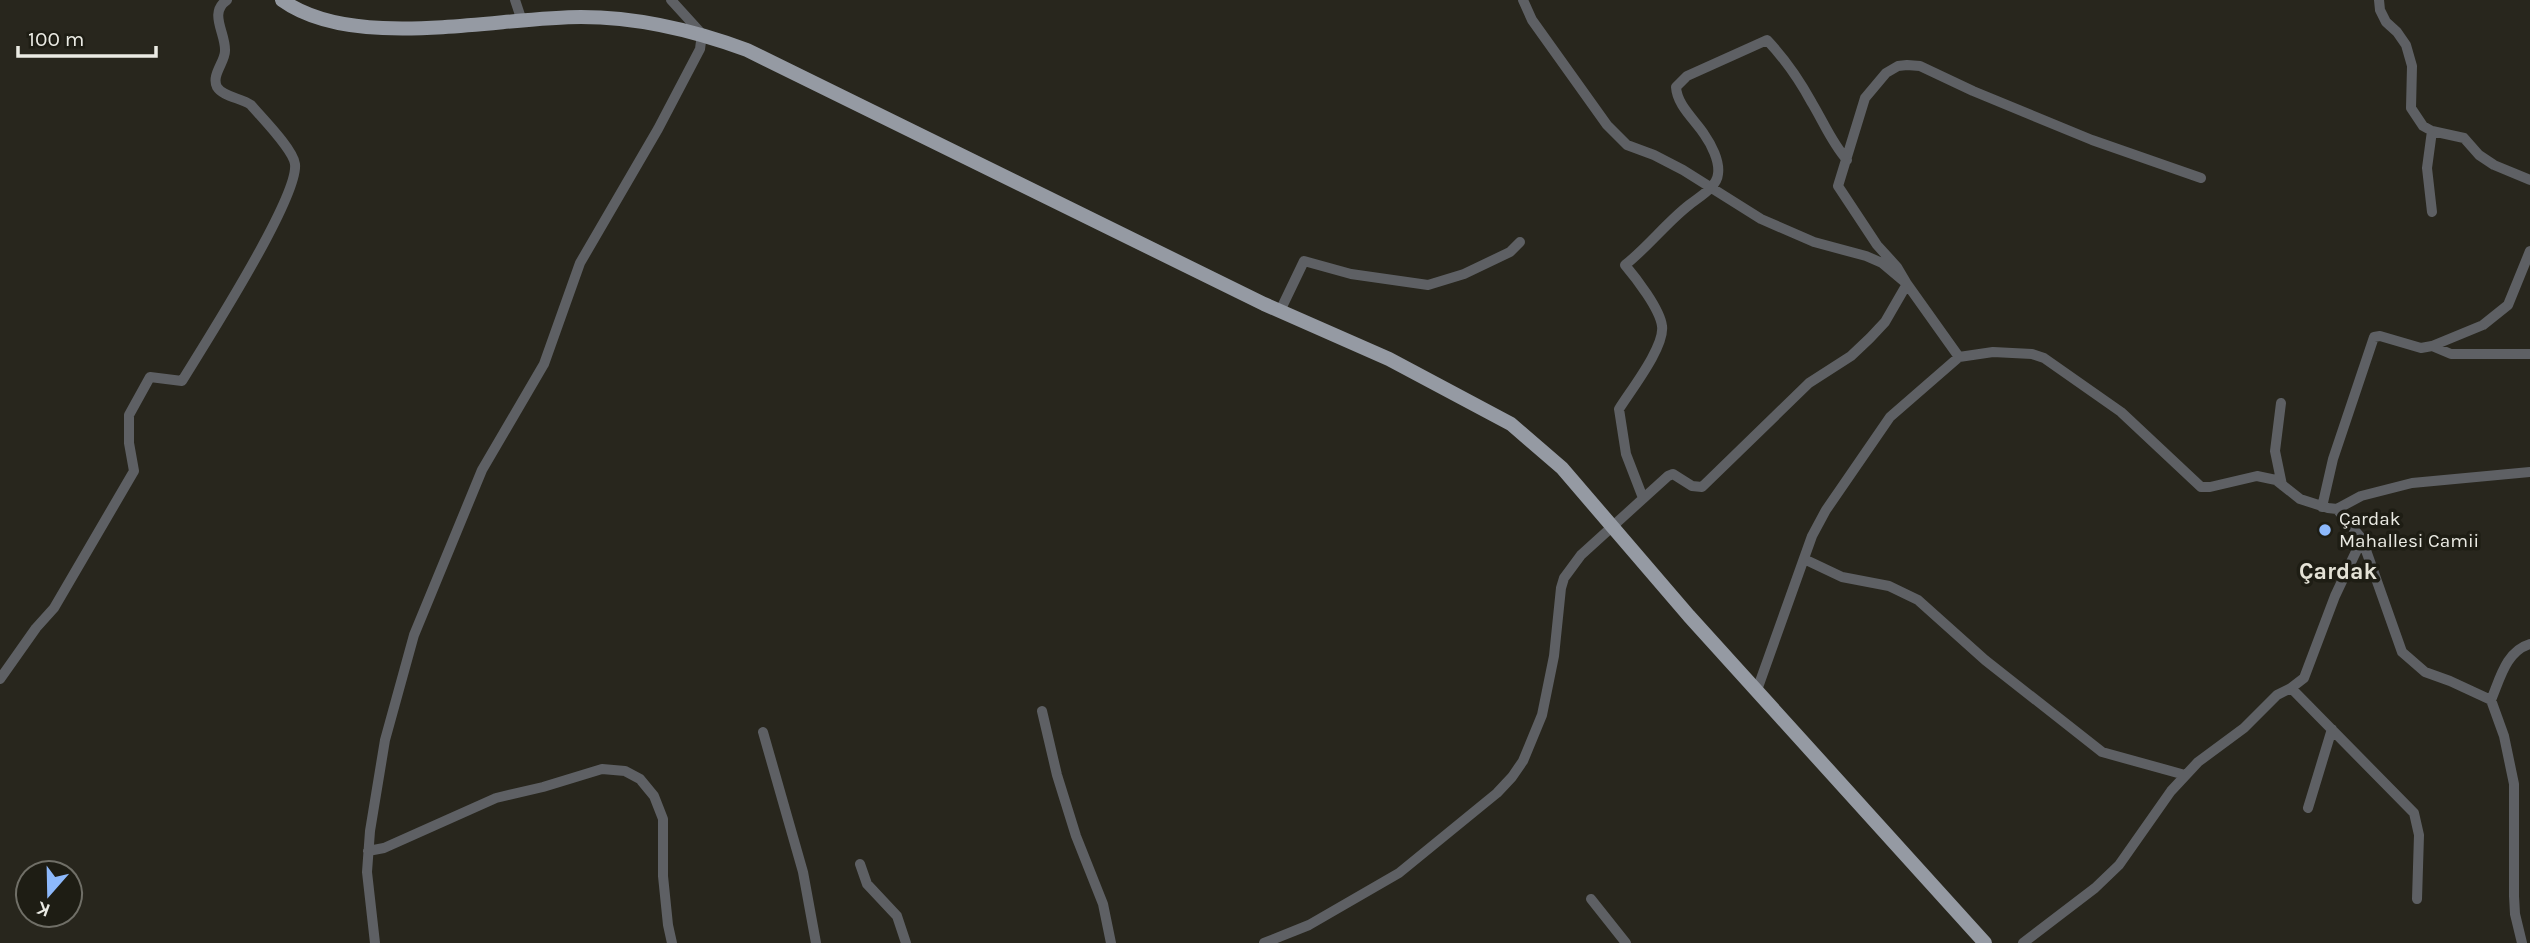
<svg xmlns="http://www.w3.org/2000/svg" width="2530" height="943" viewBox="0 0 2530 943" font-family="Karla,sans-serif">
<rect width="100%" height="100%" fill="#28261d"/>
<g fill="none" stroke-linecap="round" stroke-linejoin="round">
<!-- minor -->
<path stroke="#5e6064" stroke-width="10" d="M515,0L522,21
M1523,0L1532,20L1607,125L1627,145L1654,155L1683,170L1761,219L1814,242L1866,256L1882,263L1907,284L1959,357
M2379,0L2380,10L2386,22L2397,32L2406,45L2412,66L2411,108L2423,126L2432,131L2464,138L2479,155L2494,165L2530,180
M2432,212L2427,168L2432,131
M1280,311L1304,261L1351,274L1428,285L1464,274L1510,252L1520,242
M2432,346L2451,354H2530
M2281,403L2275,451L2282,485
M1643,498L1626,454L1619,409C1630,391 1665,347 1662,326C1660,309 1636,278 1625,265C1648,247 1666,223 1689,205C1699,197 1717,187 1718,174C1720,161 1711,144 1704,134C1694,119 1677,105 1676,87L1687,76L1767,40C1784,58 1800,81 1812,103C1824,123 1832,143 1847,160
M2322,507L2333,459L2374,337L2380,336L2421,348L2432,346L2483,325L2508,305L2530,251
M2337,509L2362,539L2402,652L2425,672L2450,681L2491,700L2504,736L2514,784V896L2515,914L2522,943
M1804,559L1842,577L1889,586L1918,600L1985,660L2102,752L2185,775
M0,679L36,628L54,608L134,471L129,443V415L150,377L182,381C204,345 299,197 295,164C293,149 262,118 251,105C242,98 223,97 217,87C211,75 225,62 225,51C226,33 208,13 227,0
M2291,688L2414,813L2419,835L2417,899
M1757,690L1812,536L1826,510L1890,417L1959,357L1993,352L2032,354L2044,358L2121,412L2201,487H2210L2257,476L2276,480L2300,499L2328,508L2337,509L2361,496L2412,483L2530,472
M2491,700C2500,679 2506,651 2530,644
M1042,711L1057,775L1076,836L1103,904L1111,943
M763,732L803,872L816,943
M2308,808L2332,729
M368,851L384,848L496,798L543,787L602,769L625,771L640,779L654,796L663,819V876L668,925L672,943
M860,864L867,884L897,916L906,943
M1591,899L1626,943
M375,943L367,872L370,831L385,740L414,635L482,470L544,364L580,263L658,129L700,49L702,34L671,0
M1264,943L1309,925L1399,873L1497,793L1512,777L1523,761L1542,715L1554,656L1561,588L1564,578L1581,555L1668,476L1673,474L1692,486L1702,487L1809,383L1851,356L1870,338L1885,322L1907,284L1897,267L1877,245L1838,186L1865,98L1886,73L1898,66L1907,65L1920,66L1973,91L2092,140L2201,178
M2023,943L2095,888L2119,865L2171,791L2198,762L2244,728L2277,695L2291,688L2304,678L2335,596L2362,539"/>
<!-- major -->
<path stroke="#959aa3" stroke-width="14" d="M282,0C354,52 496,17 581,17C639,17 693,30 747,50L1264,304L1389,359L1511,424L1562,468L1689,616L1985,943"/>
</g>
<!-- markers -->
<circle fill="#8db9fc" stroke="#1e1d14" stroke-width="2.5" cx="2325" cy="530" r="7"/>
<g text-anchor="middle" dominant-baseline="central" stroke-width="7" stroke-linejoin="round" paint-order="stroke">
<!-- poi labels -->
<g font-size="19" fill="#ebebe4" stroke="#1e1d14" text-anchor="start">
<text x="2339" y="519">Çardak<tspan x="2339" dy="22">Mahallesi Camii</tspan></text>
</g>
<!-- quarter labels -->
<g font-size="23" font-weight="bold" fill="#e4e2d6" stroke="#1e1d14">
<text x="2338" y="571">Çardak</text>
</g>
</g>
<!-- north arrow -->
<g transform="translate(49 894) rotate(200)"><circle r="33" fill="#1e1d14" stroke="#706f67" stroke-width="2"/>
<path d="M0-5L12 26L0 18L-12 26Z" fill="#8db9fc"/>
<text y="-10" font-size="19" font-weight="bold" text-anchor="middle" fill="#ebebe4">K</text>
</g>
<!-- scale -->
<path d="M18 46v10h138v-10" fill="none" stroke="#ebebe4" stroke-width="3.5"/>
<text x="28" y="46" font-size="21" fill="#ebebe4" stroke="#1e1d14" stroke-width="5" paint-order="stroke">100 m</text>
</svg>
